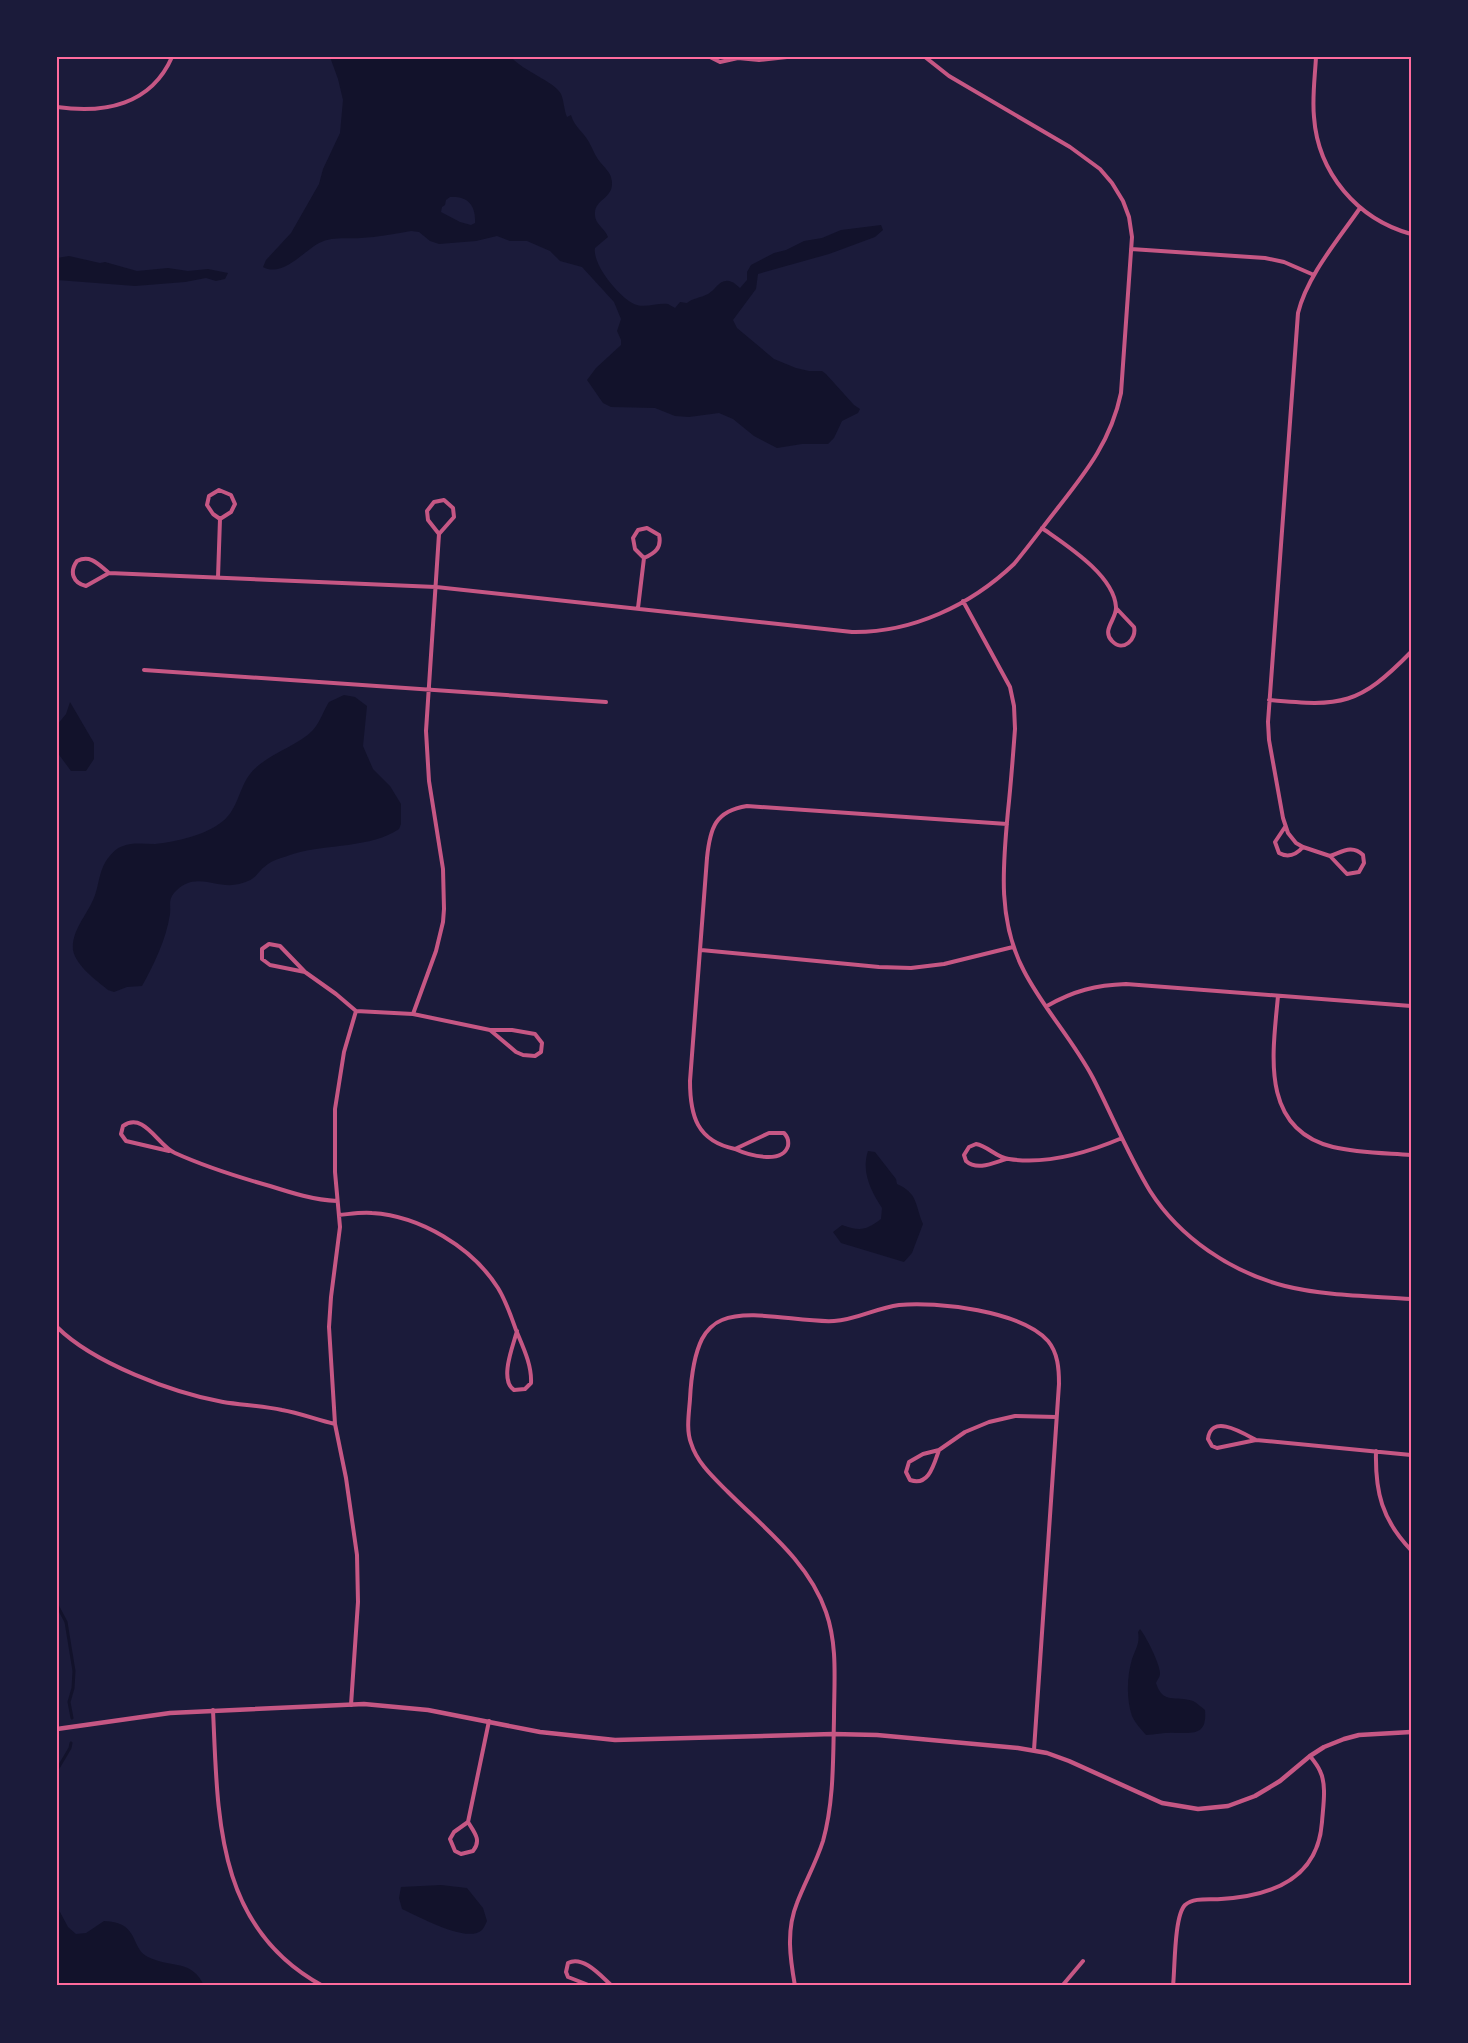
<svg xmlns="http://www.w3.org/2000/svg" width="1468" height="2043" viewBox="0 0 1468 2043" font-family="Merriweather,serif">
<rect width="100%" height="100%" fill="#1b1b3a"/>
<!-- water -->
<path fill="#12122b" fill-rule="evenodd" d="M330,57H511C524,72 554,81 561,94C564,101 564,110 567,117L571,115C574,127 586,134 591,146C594,152 596,157 600,162C604,167 609,171 611,177C617,198 595,198 595,213C594,224 605,228 608,237L595,248C592,264 619,297 634,304C645,309 658,302 668,304C670,305 673,307 675,308L680,302L687,303C693,298 700,298 708,294C716,290 720,277 732,282C735,283 737,286 740,288L747,280V272L751,265L774,253L786,250L804,241L822,238L841,230L881,225L883,230L875,237L829,254L758,274L756,289L733,320L737,328L774,359L796,368L809,371H822L826,374L854,405L860,409L858,413L842,421L834,438L828,444H802L777,448L754,436L733,419L719,413L689,417L675,416L655,408L611,407L603,403L587,380L596,368L621,345V340L617,331L621,319L614,302L582,267L560,261L550,251L527,241H510L497,236L476,241L439,244L430,241L419,232L411,231C394,234 378,237 361,238C347,239 332,236 319,243C304,251 282,278 263,267L266,260L291,233L319,184L323,169L340,133L343,100L338,79ZM450,197C468,196 476,205 475,223L471,225L460,222L441,212L442,207L445,205L446,200Z
M69,256L100,263L105,262L137,271L168,268L188,271L208,269L228,273L225,279L216,281L206,278L185,282L135,286L57,280V258Z
M344,695L355,697L367,706L363,746L373,769L390,786L401,804V824L399,829C372,848 326,844 293,854C285,857 275,859 268,864C254,874 259,879 239,884C216,890 195,869 174,893C168,900 171,906 170,914C166,940 154,964 142,986L127,987L114,992L108,990C96,980 76,966 73,950C71,930 89,913 95,895C99,884 99,872 106,861C110,855 116,848 123,846C133,842 144,844 155,844C176,842 206,835 223,821C238,809 239,788 250,774C267,753 297,747 313,730C321,721 323,711 329,702Z
M70,702L94,743V759L86,771H71L57,752V725L66,714Z
M868,1151L875,1152L896,1179L897,1184C918,1193 915,1205 923,1224L912,1253L904,1262L841,1243L833,1232L842,1225C860,1231 865,1231 881,1219L882,1208C871,1191 861,1172 868,1151Z
M1140,1629C1146,1636 1161,1666 1160,1674C1160,1677 1157,1680 1156,1683C1163,1705 1175,1695 1193,1701C1197,1703 1201,1707 1205,1710C1207,1735 1195,1733 1175,1733C1166,1732 1156,1735 1146,1735C1141,1729 1135,1723 1132,1716C1126,1699 1127,1676 1132,1659C1136,1648 1140,1643 1138,1632Z
M441,1885L467,1888L483,1908L487,1921C486,1923 484,1928 482,1930C467,1944 418,1916 402,1909L399,1898L401,1887Z
M57,1911L60,1912L68,1927L76,1934L86,1933L104,1921C140,1922 130,1948 148,1957C170,1968 193,1959 204,1986H59Z"/>
<g fill="none" stroke-linecap="round" stroke-linejoin="round">
<!-- stream -->
<path stroke="#12122b" stroke-width="3" d="M57,1605L66,1622L74,1671L73,1688L69,1702L72,1718
M57,1770L70,1748L71,1743
M57,1906L58,1911"/>
<!-- minor -->
<path stroke="#c65784" stroke-width="4" d="M710,57L720,62L738,58L759,60L787,57
M1316,57C1315,77 1312,97 1314,117C1318,173 1357,219 1411,234
M57,107C104,114 151,105 172,57
M1131,249L1265,258L1284,262L1314,275
M1042,528C1066,545 1114,575 1116,607C1117,619 1101,630 1112,641C1123,653 1137,639 1134,627L1117,609
M109,573L86,586C73,583 69,572 77,561C91,554 99,565 109,573L436,587L852,632C912,633 971,605 1014,564C1029,546 1042,528 1057,509C1086,472 1111,441 1121,393L1132,237L1129,217L1123,201L1112,183L1100,169L1070,147L949,76L925,57
M218,577L220,519L231,512L235,504L231,495L219,490L209,496L207,505L213,514L220,519
M963,601L1010,687L1014,706L1015,729C1013,756 1011,783 1008,811C1003,865 997,920 1024,971C1043,1008 1073,1040 1093,1078C1112,1115 1128,1155 1150,1191C1180,1238 1231,1272 1285,1286C1325,1296 1369,1296 1411,1299
M638,608L644,558C655,553 662,548 659,535L647,528L638,530L633,538L635,549L644,558
M144,670L606,702
M1269,700C1342,707 1359,705 1411,652
M1285,827L1275,842L1279,853C1288,858 1296,855 1303,847
M1330,856C1342,852 1352,844 1363,855L1364,863L1359,872L1347,874L1330,856L1303,847L1296,843L1288,833L1283,818L1269,740L1268,722L1298,313C1307,276 1338,240 1360,208
M701,950L879,967L911,968L944,964L1013,947
M305,972L270,965L262,959V949L269,944L280,946L305,972L336,994L356,1011
M1278,996C1273,1052 1259,1129 1333,1147C1358,1153 1385,1153 1411,1155
M1047,1006C1073,991 1096,985 1126,984L1411,1006
M356,1011L413,1014L490,1030L516,1052L523,1055L535,1056L541,1052L542,1043L535,1034L512,1030H490
M413,1014L436,951L443,922L444,909L443,869L429,781L426,731L439,534L454,517L453,508L444,500L434,502L427,511L428,520L439,534
M735,1149C748,1155 782,1165 788,1146C789,1140 787,1136 784,1133H769L735,1149C697,1141 690,1116 690,1081L707,858C710,828 715,811 747,806L1007,824
M169,1151L126,1141L121,1134L123,1126C144,1111 158,1146 175,1153C206,1167 238,1177 270,1186C292,1193 314,1200 337,1201
M1006,1159C993,1163 977,1171 966,1161L964,1155L969,1147L976,1144C988,1146 997,1158 1009,1159C1047,1165 1087,1153 1122,1138
M339,1215C350,1214 361,1212 372,1213C420,1216 472,1247 498,1288C506,1301 511,1316 516,1330C523,1347 532,1365 531,1383L525,1389L514,1390C499,1380 513,1346 517,1331
M57,1327C93,1363 173,1393 223,1402C242,1405 262,1406 282,1410C300,1413 317,1420 335,1424
M1256,1440C1243,1433 1211,1413 1208,1439L1212,1446L1217,1448L1256,1440L1411,1455
M939,1450C934,1464 929,1487 910,1480L906,1472L909,1462L923,1454L939,1450L965,1432L989,1422L1015,1416L1056,1417
M1376,1451C1375,1492 1382,1520 1411,1550
M351,1705L358,1602L357,1555L346,1478L335,1424L329,1327L331,1297L340,1227L335,1172V1109L344,1052L356,1011
M213,1710C218,1816 215,1928 323,1986
M468,1822L454,1832L450,1839L455,1851L461,1854L473,1851C482,1840 474,1832 468,1822L489,1721
M591,1986L568,1977L566,1972L568,1963C583,1955 601,1976 612,1986
M795,1986C790,1958 786,1930 797,1903C805,1882 816,1863 823,1841C834,1802 833,1759 834,1718C834,1683 838,1646 826,1612C809,1562 764,1528 728,1492C714,1478 697,1463 691,1443C686,1430 689,1413 690,1399C691,1379 693,1357 702,1339C706,1331 714,1323 722,1320C751,1308 801,1323 834,1321C856,1320 876,1308 899,1305C936,1301 1022,1311 1048,1341C1058,1353 1059,1369 1059,1384L1034,1750
M1062,1986L1083,1961
M1173,1986C1175,1969 1174,1916 1185,1905C1194,1897 1210,1900 1221,1899C1272,1896 1318,1879 1322,1822C1323,1807 1327,1785 1320,1771C1318,1766 1314,1761 1310,1756"/>
<!-- tertiary -->
<path stroke="#c65784" stroke-width="4.5" d="M57,1729L170,1713L364,1704L428,1710L540,1732L615,1740L833,1734L877,1735L1018,1748L1047,1753L1069,1761L1162,1803L1198,1809L1228,1806L1255,1796L1280,1781L1310,1756L1324,1747L1344,1739L1359,1735L1411,1732"/>
</g>
<!-- border -->
<rect width="1468" height="2043" fill="none" stroke="#1b1b3a" stroke-width="117"/>
<rect x="58" y="58" width="1352" height="1926" fill="none" stroke="#ff6b9d" stroke-width="2"/>
</svg>
